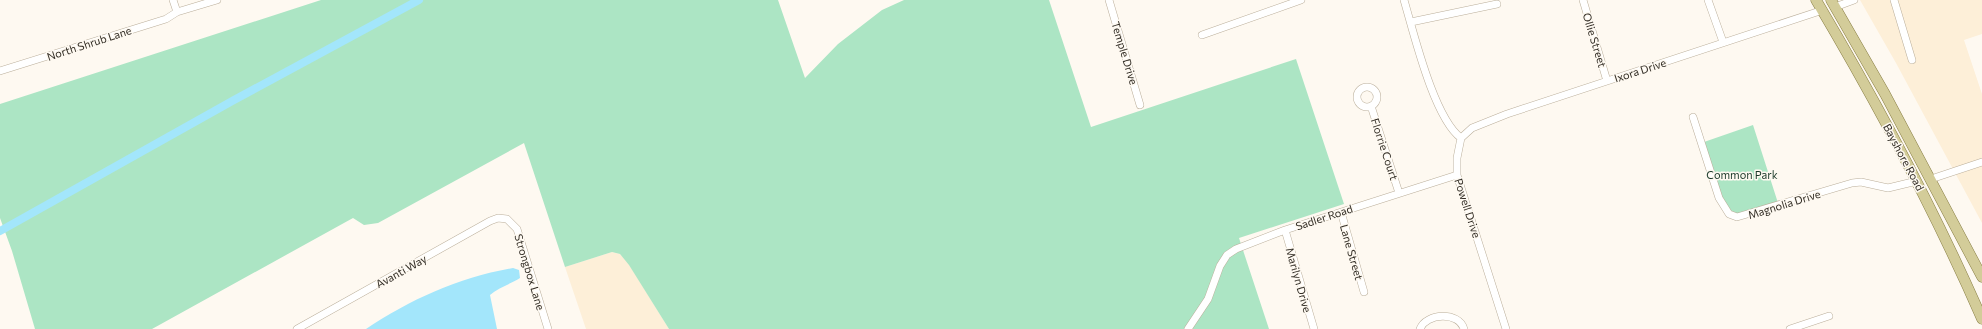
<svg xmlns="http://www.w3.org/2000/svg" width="1982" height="329" viewBox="0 0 1982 329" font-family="Commissioner,sans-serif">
<rect width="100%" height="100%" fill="#fef9f1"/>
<!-- built -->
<path fill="#fdefd8" d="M1860,0H1982V34L1964,40L1982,94V223L1896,63Z
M612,252L620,254L629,264L669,329H586L565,267Z"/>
<!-- green -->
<path fill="#ace5c4" d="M321,0H778L805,78L838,44L882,10L904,0H1049L1091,127L1296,59L1344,204L1239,238L1269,329H669L629,265L620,254L612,252L565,267L524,143L378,223L364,225L353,218L152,329H35L12,251L0,218V104Z
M1753,125L1778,203C1768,206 1749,214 1739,214C1721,214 1709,157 1704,142Z"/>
<!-- water -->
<path fill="#a3e6fb" d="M513,268L519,270L520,278C511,284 499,287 490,295L497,329H366C411,299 460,277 513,268Z"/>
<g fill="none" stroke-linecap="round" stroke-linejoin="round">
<!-- canal -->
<path stroke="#a3e6fb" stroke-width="8" d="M0,231L234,100L419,0"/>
<!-- street casing -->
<g stroke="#bbaf9b" stroke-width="8">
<path id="street" d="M173,0L177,12
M1109,0L1140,105
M1404,0C1414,34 1434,118 1461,138
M1583,0L1607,81
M1708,0L1723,42
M1894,0L1912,60
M1835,7L1854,0
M1411,22L1497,4
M1202,35L1301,0
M0,71L166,19L177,12L217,0
M1357 97a10 10 0 1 1 20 0a10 10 0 1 1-20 0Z
M1371,106L1399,193
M1693,117L1719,198L1729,214L1737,217L1852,183L1861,182L1888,188L1917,181
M1931,179L1982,162
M1341,212L1364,292
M1285,230L1314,329
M297,329L490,221L498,218L507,219L517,229L548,329
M1188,329L1208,299L1220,266L1227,255L1236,249L1285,230L1457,175
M1420,329C1426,313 1459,311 1464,329
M1506,329L1457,175V158L1461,138L1472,128L1507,114L1823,10
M1790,329L1829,316"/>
</g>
<!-- primary casing -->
<g stroke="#887e44" stroke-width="11">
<path id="primary" d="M1816,0C1877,103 1934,209 1982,319
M1831,0L1885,94L1982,277"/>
</g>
<!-- street -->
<use href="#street" stroke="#fff" stroke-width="7"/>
<!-- primary -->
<use href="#primary" stroke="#d3cc99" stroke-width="10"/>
</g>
<g text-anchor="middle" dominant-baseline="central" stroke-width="3" stroke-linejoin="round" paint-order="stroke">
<!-- street labels -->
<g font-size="11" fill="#322d25" stroke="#fef9f1">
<text transform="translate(1595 40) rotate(73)">Ollie Street</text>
<text transform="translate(89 43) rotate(-18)">North Shrub Lane</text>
<text transform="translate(1125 53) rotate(73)">Temple Drive</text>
<text transform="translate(1640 70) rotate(-18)">Ixora Drive</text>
<text transform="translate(1385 149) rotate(72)">Florrie Court</text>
<text transform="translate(1904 157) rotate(62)">Bayshore Road</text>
<text transform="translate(1784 204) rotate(-17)">Magnolia Drive</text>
<text transform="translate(1468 208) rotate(72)">Powell Drive</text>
<text transform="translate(1324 217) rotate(-18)">Sadler Road</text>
<text transform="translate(1352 252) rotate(74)">Lane Street</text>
<text transform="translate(401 271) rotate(-29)">Avanti Way</text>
<text transform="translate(530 272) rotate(73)">Strongbox Lane</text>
<text transform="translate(1299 280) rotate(74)">Marilyn Drive</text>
</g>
<!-- park labels -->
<g font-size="11" fill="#173626" stroke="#fef9f1">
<text x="1742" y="174">Common Park</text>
</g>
</g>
</svg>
